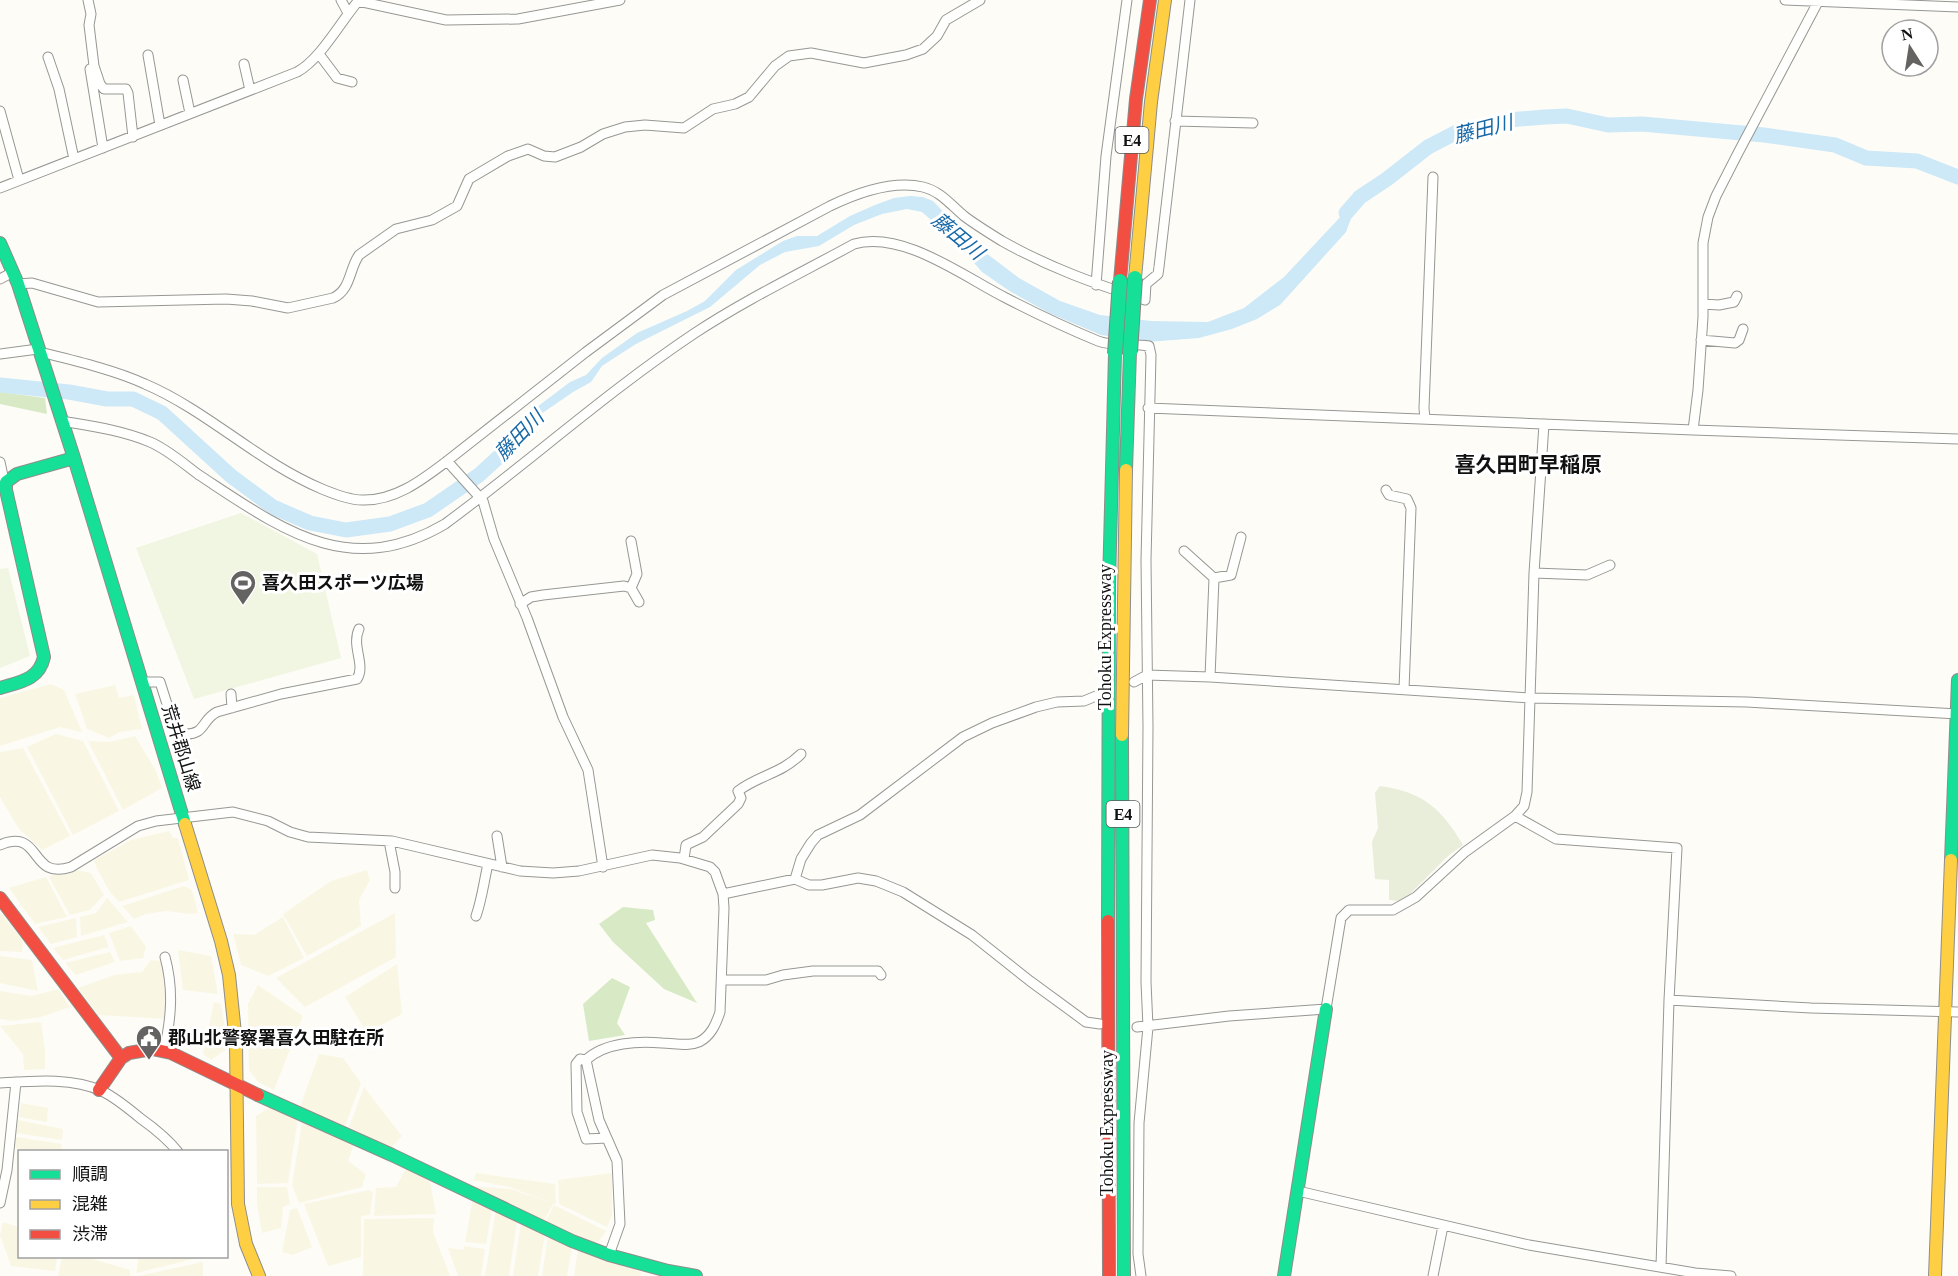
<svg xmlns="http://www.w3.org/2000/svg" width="1958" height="1276" viewBox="0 0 1958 1276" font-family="'Times New Roman','Noto Sans JP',serif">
<rect width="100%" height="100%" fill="#fdfcf7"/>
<!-- farmland -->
<path fill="#f9f7e4" d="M51,684L64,690L82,732L60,727L0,746V698Z
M115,685L119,698L134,695L142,729L120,732L109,738L87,729L75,694Z
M56,734L83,741L119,811L73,835L27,747Z
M135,736L156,771L162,788L123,810L88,741L109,742Z
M23,748L70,836L42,850L19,829L0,797V752Z
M169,831L173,838H178L189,880L119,902L110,892L97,869L94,860L131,840Z
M76,870L91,873L104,895L90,910L70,915L49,877L55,873Z
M367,870L370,880L359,900L361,926L307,956L283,914L331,881Z
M46,877L67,917L35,924L9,888Z
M184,886L192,890L198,913L190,914L166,911L146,914L134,919L122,906Z
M107,898L128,922L81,936L80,917L96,913Z
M395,913L396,957L305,1007L276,978Z
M0,914H2L23,941L22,952L0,951Z
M283,917L304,958L268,976L241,965L233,934L254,935Z
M76,918L77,937L51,944L38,927Z
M131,926L146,947L143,958L120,961L109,933Z
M104,935L109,947L63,960L53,948Z
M178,950L211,956L218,994L183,990Z
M110,952L115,962L76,975L65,963Z
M0,956L32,960L38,991L0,983Z
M151,960L162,961L169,991L167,1019L98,1015L78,988L114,975L142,972Z
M397,964L402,1014L367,1033L345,997Z
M258,985L303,1016L274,1090L258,1082L249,1070L248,1004Z
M58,989L70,1007L41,1017L14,1021L0,1019V991L32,996Z
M214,1002L221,1004L228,1048L211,1060L203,1054Z
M41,1022L45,1050V1069L24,1070L23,1054L0,1026Z
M319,1054L343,1058L361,1083L345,1126L300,1107Z
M364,1087L402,1136L391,1148L349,1127Z
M21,1103L48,1108L47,1122L19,1117Z
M272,1106L298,1118L288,1183L257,1184L256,1116Z
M18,1120L63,1129L62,1140L16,1133Z
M302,1123L354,1144L348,1161L366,1174L362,1187L299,1203L292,1185Z
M16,1137L62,1144L61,1151H36L14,1148Z
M406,1168L430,1181L436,1214L374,1216L376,1188L396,1187Z
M476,1173L555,1184L556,1204L554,1203L544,1220L471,1186L510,1189L550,1202L509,1187L474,1180Z
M612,1173V1215L607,1227L559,1204L558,1180Z
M257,1187H287L290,1204L283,1207L281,1228L262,1233L257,1204Z
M369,1190L373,1192L370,1215L361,1216V1257L328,1266L304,1204Z
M473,1198L492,1209L486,1244L465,1242Z
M554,1205L606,1231L599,1241L594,1243L546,1221Z
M297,1208L312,1247L293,1255L282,1252L290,1210Z
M496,1210L517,1221L509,1276H485Z
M434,1218L433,1232L450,1276H363L364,1219Z
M3,1222L19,1227L20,1256L57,1257L55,1271L11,1266L0,1235Z
M521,1223L545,1234L538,1276H513Z
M548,1236L572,1247L567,1276H542Z
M464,1246L485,1249L481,1276H458L448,1248L463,1250Z
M578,1249L641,1272L640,1276H574Z
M62,1257H86L130,1270V1276H58Z
M139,1257V1256L202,1257L136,1273Z
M203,1262V1276H138Z"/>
<!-- forest -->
<path fill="#d8eac5" d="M0,392L45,398L47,414L0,404Z
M623,907L653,910L655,920L646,923L697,1003L664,989L613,942L599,924Z
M612,978L630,987L617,1023L625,1035L589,1041L583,1004Z"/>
<!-- cemetery -->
<path fill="#e9eedb" d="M1380,786C1423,792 1441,808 1463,845L1449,855L1407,897L1399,901L1389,900V880L1375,879L1372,842L1378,828L1375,793Z"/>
<!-- pitch -->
<path fill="#f0f6e1" d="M241,513L317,554L341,658L194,699L136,548Z
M8,568L30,656L0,668V569Z"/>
<!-- water -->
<path fill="#cde8f7" d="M910,196L923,197L933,201L974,244L1019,278L1060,301L1100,315L1151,321L1208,322L1244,308L1284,277L1359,197L1346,232L1280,305L1257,319L1232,329L1199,338L1147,342L1101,335L1049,313L1011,292L982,272L954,240L922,212L907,209L882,214L854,225L819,246L785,252L760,265L710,307L636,344L611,360L602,366L591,382L573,392L531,421L522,439L514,443L517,431L524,418L541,404L570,382L586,375L602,358L637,333L687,311L705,301L736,270L783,241L797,236H817L850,216L875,205L894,198Z"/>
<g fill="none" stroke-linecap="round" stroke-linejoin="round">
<!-- river -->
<path stroke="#cde8f7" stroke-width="15" d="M1346,213L1360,197L1387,179L1428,147L1457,132L1508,120L1545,117L1567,116L1608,125L1642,124L1764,135L1835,145L1866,158L1917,161L1958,177
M0,385L69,392L107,399H133L162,413L231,476L273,507L310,523L346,530L390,524L428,510L479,475L515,442L524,426"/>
<!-- street casing -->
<g stroke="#979795" stroke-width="11">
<path id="street" d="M88,0L91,14L89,25L94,66L100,84L104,89H126L128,93L133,137
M341,0L348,13
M1785,0L1958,7
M358,1L446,20L518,19L620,0
M319,54L337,78L352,82
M148,55L160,125
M48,57L59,89L74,159
M244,64L250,90
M90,69L103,148
M183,80L190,113
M0,111L19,180
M1175,121L1253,123
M0,188L297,72C320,60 341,21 359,0
M0,279L13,272
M18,284L32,283L98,302L226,299L252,301L288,308L333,298C351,290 349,269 359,255L396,229L432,220L457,206L469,179L508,156L528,149L544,156L555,157L581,147L603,134L625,127L645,125L684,128L713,109L735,104L749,97L775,66L789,56L811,53L864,63L906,55L923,49L937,36L946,20L980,0
M1096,285L1106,156L1127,0
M1703,304L1719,305L1734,302L1737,296
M1701,340L1735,343L1739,340L1743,329
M40,352C72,360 115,370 145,384C208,411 258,462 322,489C334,494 349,500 362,500C395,501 422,480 447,461L483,501L494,539L527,618L563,717L588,770L603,867
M0,354L38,349
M1148,408L1693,430L1698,390L1703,317V243L1708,217L1716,196L1738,153L1819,0
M1425,419L1424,408L1433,177
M61,421C91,426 122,430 150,442C167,449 184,464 199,475C280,528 348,581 445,524C529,462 608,391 695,333C745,300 801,273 854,244C903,230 964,277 1006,298C1035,313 1069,329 1098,341C1113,347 1133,343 1149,346L1151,355L1146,560L1148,727L1146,982L1148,1027L1139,1123L1138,1254L1141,1276
M1693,430L1958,439
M447,461L586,352L663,295L830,206C857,193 893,180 923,187C940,191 951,205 964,216C976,225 989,233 1002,241C1050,268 1093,283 1145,300L1146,284L1158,274L1159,267L1190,0
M0,462L3,476L6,482
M1386,490L1389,495L1407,499L1411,508L1404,689
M1184,551L1214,578
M1534,573L1587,575L1610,565
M631,588L637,574L631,541
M520,604L531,597L543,595L624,586L631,588L639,602
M1210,677L1214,578L1231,575L1241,537
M142,682H160L174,726L184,734C206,735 201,720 217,712L281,694L357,679C366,665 351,646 359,629
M1134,682L1147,675L1210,677L1529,698L1747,702L1958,714
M231,694L232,708
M1515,816L1556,839L1677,848L1669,1000L1661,1267
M497,836L502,867
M389,841L395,872V888
M0,845C43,827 28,881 71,867L138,826L156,821L233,812L268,821L290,832L308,837L392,841L520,871L553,873L579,871L652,855L680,858L710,867L715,872L723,894L724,908L720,1012C716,1024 711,1036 699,1042C688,1047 674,1043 662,1043C639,1041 605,1042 586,1060L599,1120L617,1161L620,1224L609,1255
M684,859L686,845L703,837L738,804L741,798L738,791C759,775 781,774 801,754
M795,879L801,859L811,843L818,835L860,815L963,737L992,723L1036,707L1057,702L1084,701L1096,696
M723,894L795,879L809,885H822L858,878L876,881L903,892L972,935L1030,981L1086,1022L1100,1024
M476,916C482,899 484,881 488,864
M722,980H766L783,975L813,971H878L881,975
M1669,1000L1811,1008L1958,1012
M1137,1027L1229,1016L1326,1009L1341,918L1349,910H1393L1416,897L1465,852L1515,816L1524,806L1527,792L1534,573L1544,424
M164,1051C171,1019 174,990 165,957
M586,1060L580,1059L576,1064L577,1112L586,1139L607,1138
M0,1083C32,1081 72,1077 102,1091C116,1098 128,1108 140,1118C154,1128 167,1138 178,1152
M1298,1191L1529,1245L1695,1273L1731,1276
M0,1203L7,1170L16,1082
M1433,1276L1443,1226"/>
</g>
<!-- fast casing -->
<g stroke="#8e8d8b" stroke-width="14">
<path id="fast" d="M0,243L18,284L74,458L185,824
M1126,470L1130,352
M0,688C20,682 39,680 44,657L6,490V482L17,474L74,458
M1122,735L1124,1276
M1951,860L1958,680
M1108,921L1109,584L1115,354
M258,1095L392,1155L572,1241L609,1255L668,1271L696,1276
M1284,1276L1326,1009"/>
</g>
<!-- slow casing -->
<g stroke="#8e8d8b" stroke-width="14">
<path id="slow" d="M1135,278L1151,102L1165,0
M1122,735L1126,470
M185,824L221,941L229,975L236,1043L238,1204L246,1244L259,1276
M1935,1276L1951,860"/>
</g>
<!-- jam casing -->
<g stroke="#8e8d8b" stroke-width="14">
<path id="jam" d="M1120,281L1136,99L1150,0
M0,898L121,1058
M1108,921L1109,1276
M99,1090L121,1058L129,1053L152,1049L171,1053L258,1095"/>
</g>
<!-- street -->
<use href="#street" stroke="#fffffe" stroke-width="9"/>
<!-- fast -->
<use href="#fast" stroke="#16e098" stroke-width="12"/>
<!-- slow -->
<use href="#slow" stroke="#ffcf43" stroke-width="12"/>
<!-- jam -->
<use href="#jam" stroke="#f24e42" stroke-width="12"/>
<!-- fast-bridge casing -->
<g stroke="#858482" stroke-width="16" stroke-linecap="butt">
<path id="fast-bridge" d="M1130,352L1135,278
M1115,354L1120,281"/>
</g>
<!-- fast-bridge -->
<use href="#fast-bridge" stroke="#16e098" stroke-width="14"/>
</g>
<!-- icons -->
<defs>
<g id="stadium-pin" transform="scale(1.35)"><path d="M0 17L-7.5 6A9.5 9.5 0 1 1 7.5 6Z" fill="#646362" stroke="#fff"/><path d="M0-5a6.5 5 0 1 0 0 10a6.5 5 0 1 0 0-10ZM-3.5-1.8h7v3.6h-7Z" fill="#fff"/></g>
<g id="civic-pin" transform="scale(1.35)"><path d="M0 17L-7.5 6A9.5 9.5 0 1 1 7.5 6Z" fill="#646362" stroke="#fff"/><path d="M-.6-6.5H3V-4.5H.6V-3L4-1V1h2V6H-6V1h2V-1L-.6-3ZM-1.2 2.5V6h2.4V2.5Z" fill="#fff"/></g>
</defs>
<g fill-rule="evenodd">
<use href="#stadium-pin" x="243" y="583"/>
<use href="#civic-pin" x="149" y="1038"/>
</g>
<g text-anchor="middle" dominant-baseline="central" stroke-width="6" stroke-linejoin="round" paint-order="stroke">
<!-- shield labels -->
<g fill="#fff" stroke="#585858" stroke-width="1.5">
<rect x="1115.5" y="127" width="33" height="26" rx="4.5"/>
<rect x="1106.5" y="801" width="33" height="26" rx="4.5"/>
</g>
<g font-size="16" font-weight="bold" fill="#111">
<text x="1132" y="140">E4</text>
<text x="1123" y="814">E4</text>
</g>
<!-- poi labels -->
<g font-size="18" font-weight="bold" fill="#111" stroke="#fff" text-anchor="start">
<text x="262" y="583">喜久田スポーツ広場</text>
<text x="168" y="1038">郡山北警察署喜久田駐在所</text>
</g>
<!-- street labels -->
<g font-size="18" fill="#111" stroke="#fff">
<text transform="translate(1105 637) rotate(-90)">Tohoku Expressway</text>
<text transform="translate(181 748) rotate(73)">荒井郡山線</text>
<text transform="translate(1107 1123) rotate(-90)">Tohoku Expressway</text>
</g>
<!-- water labels -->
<g font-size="20" font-style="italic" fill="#1768a6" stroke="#fff">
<text transform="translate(1483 129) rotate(-14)">藤田川</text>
<text transform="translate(958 236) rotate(40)">藤田川</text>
<text transform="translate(519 435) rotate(-46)">藤田川</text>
</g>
<!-- quarter labels -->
<g font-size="21" font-weight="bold" fill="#111" stroke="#fff">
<text x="1528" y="465">喜久田町早稲原</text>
</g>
</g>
<!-- legend -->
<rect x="18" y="1150" width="210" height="108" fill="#ffffff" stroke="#a0a0a0" stroke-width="1.5"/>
<rect x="30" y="1170" width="30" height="9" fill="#16e098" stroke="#a0a0a0" stroke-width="1.5"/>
<text x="72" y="1180" font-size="18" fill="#111111">順調</text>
<rect x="30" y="1200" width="30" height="9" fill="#ffcf43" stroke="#a0a0a0" stroke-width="1.5"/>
<text x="72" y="1210" font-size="18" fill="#111111">混雑</text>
<rect x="30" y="1230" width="30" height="9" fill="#f24e42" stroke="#a0a0a0" stroke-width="1.5"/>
<text x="72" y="1240" font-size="18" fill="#111111">渋滞</text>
<!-- north arrow -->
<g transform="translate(1910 48) rotate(348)"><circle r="28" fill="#ffffff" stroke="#a0a0a0" stroke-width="1.5"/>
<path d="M0-4.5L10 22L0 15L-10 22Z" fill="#646362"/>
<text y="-9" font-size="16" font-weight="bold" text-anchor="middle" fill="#111111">N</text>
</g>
</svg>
